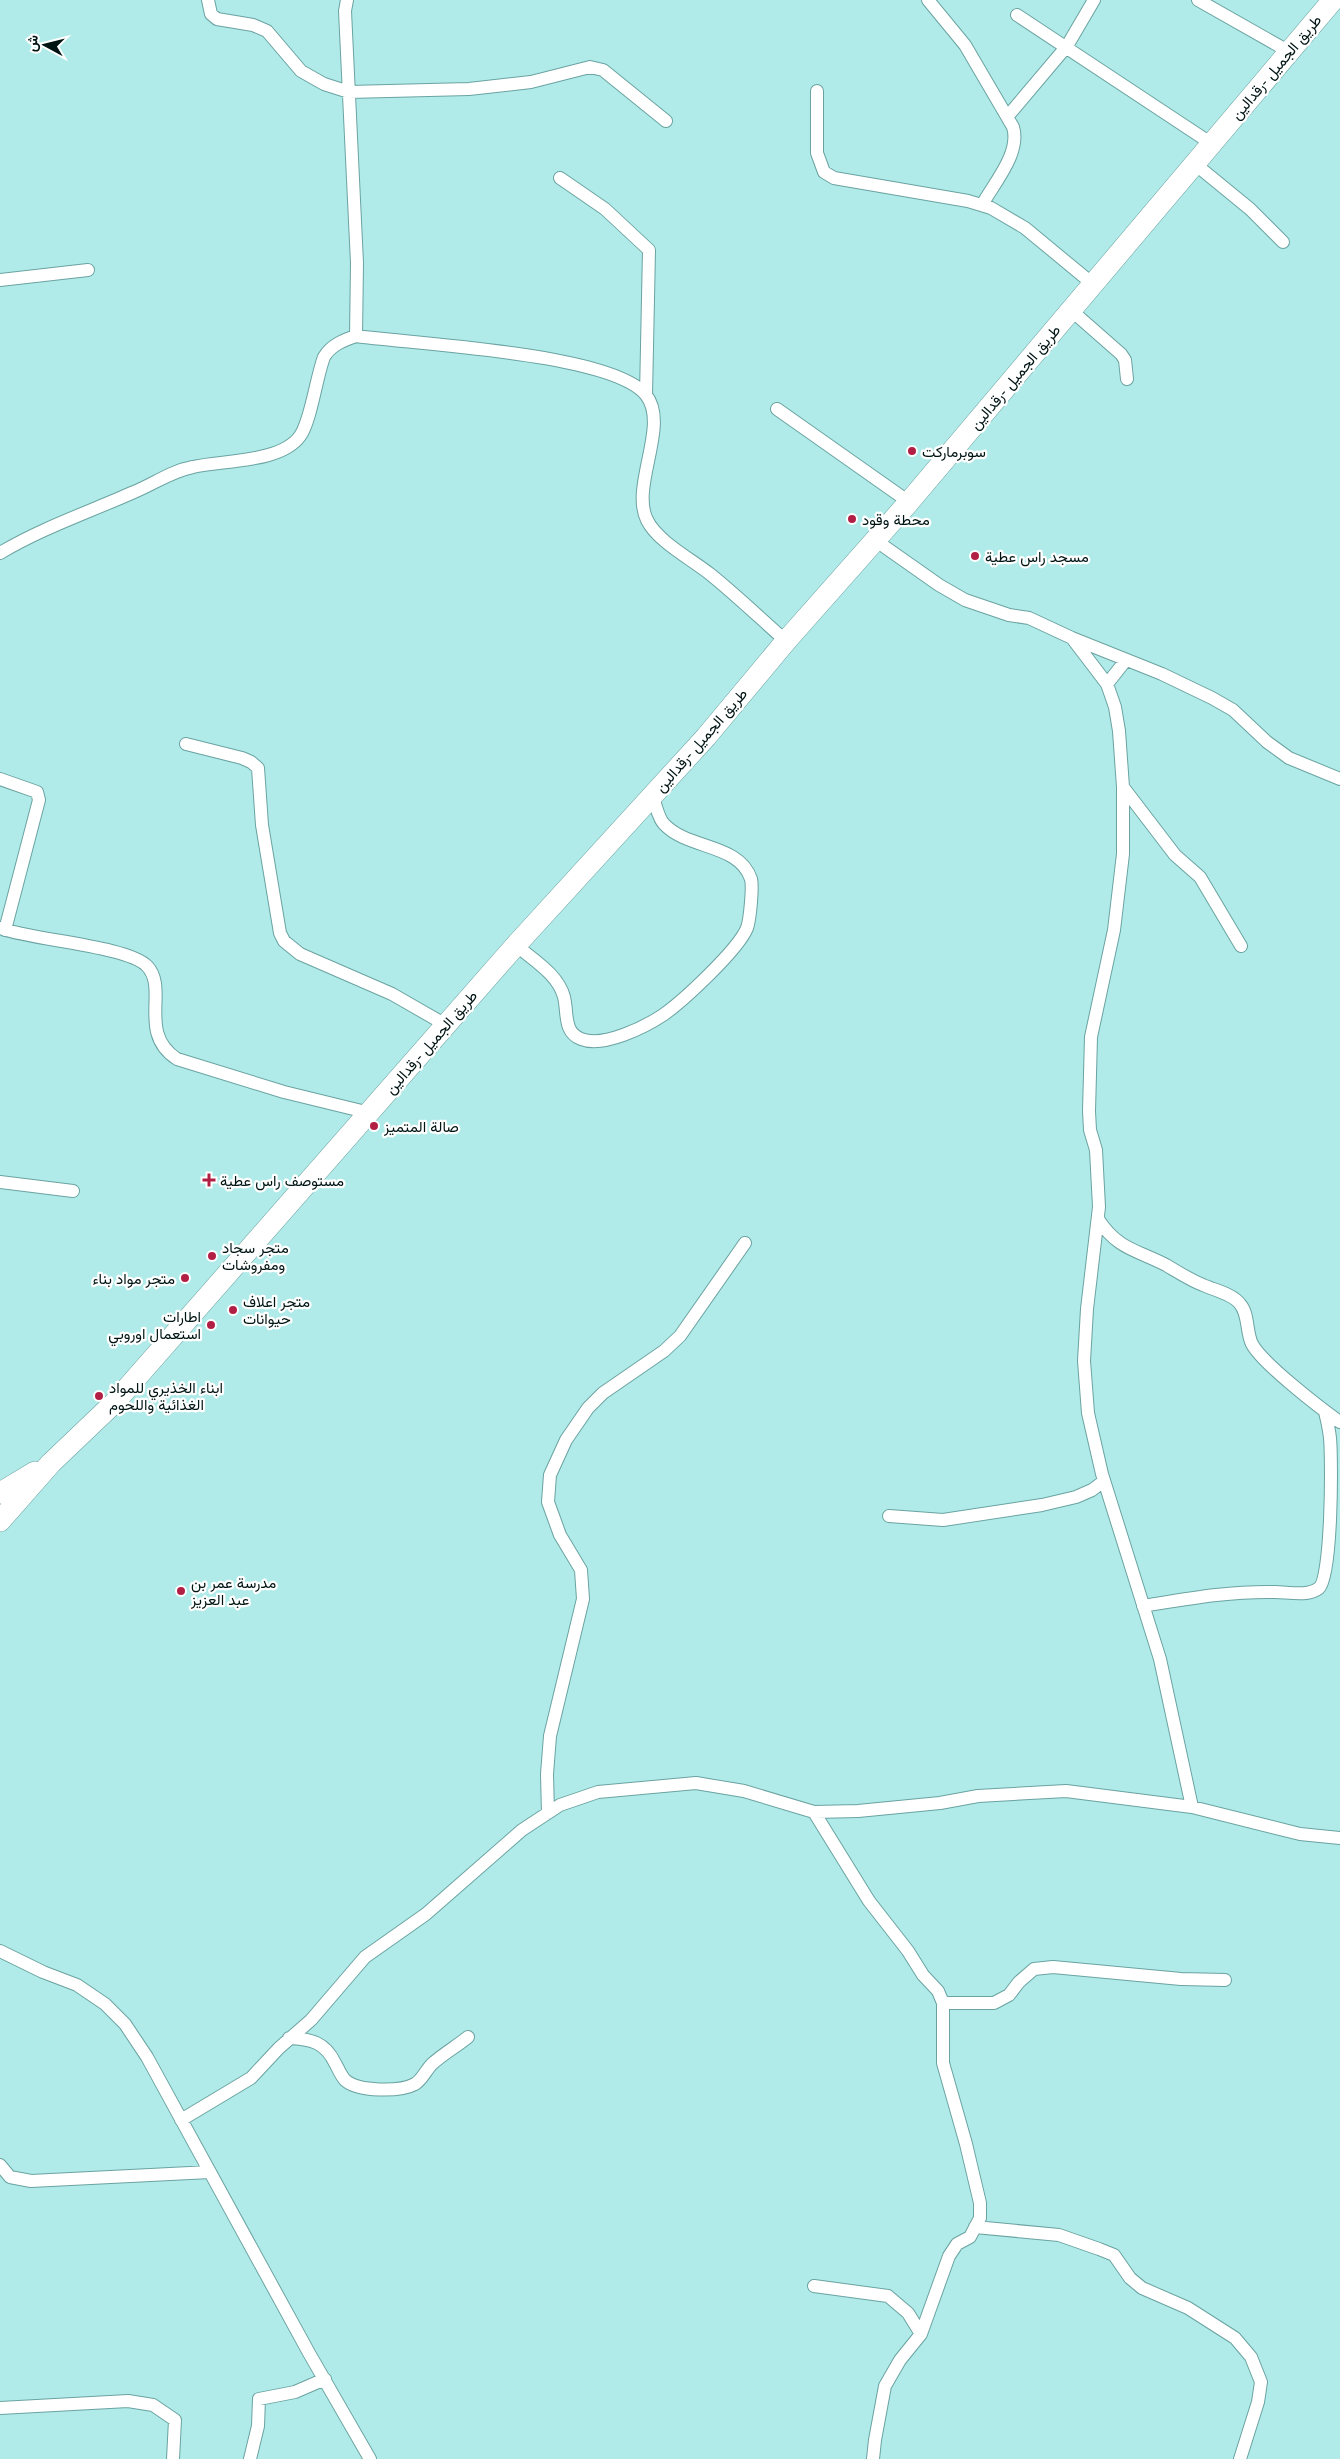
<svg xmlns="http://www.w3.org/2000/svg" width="1340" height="2459" viewBox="0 0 1340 2459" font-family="Arial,Vazirmatn,sans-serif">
<rect width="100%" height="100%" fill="#b0ebe9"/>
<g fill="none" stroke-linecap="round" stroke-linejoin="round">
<!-- street casing -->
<g stroke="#6aa3a1" stroke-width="14">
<path id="street" d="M208,0L211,14L217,19L253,25L267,31L301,71L324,84L349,92L469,89L531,82L590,67L603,70L666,121
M347,0L345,11L357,263L356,336
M928,0L965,45L1013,127C1021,153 994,183 982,205
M1198,0L1288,51
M1017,15L1212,144
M817,91V153L824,172L834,178L968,201L991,208L1025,228L1094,285
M1007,117L1067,46L1094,0
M1195,164L1250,209L1283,242
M560,178L605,209L649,250L646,395
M0,280L88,270
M1072,311L1121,354L1125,360L1127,379
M777,409L909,502
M875,540L939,585L965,600L1009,615L1029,618L1072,638L1162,674L1212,698L1233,710L1267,742L1289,758L1340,779
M0,553C42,528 89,512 134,492C154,484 171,471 193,467C222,460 281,463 300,436C311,421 316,378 324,357C331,345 344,340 356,336C414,344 612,353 646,395C670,425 630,486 647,520C657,541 691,559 710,574C736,595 761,619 786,641
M1072,638L1107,684L1115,707L1119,731L1123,787V854L1114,930L1091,1037L1089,1111L1090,1130L1096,1150L1099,1207L1087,1309L1084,1361L1088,1413L1102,1474L1160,1659L1192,1807
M1107,684L1126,660
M186,744L242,758L251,762L258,768L262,825L280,933L284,941L300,954L392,994L446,1025
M0,779L37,792L39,800L5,930
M1123,787L1175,855L1200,877L1241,946
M0,928C31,940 128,946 147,966C169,989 137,1033 177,1059L284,1092L370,1113
M516,945C533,960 558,974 564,997C568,1013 563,1032 581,1039C603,1048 645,1027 663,1015C683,1001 738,950 747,928C750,920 753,887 751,879C739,843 688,850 664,824C658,818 656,804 652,796
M0,1182L73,1191
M1098,1219C1117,1249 1137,1250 1166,1265C1178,1272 1190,1280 1203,1285C1214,1290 1233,1294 1240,1304C1249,1314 1246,1332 1252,1344C1262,1363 1320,1408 1340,1422
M889,1516L943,1520L1042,1505L1076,1497L1092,1490L1104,1481
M1143,1606C1187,1599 1229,1591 1275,1592C1288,1592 1308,1597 1319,1588C1332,1577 1332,1459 1330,1438C1329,1429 1327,1420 1325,1412
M814,1812L869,1901L908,1951L923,1975L938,1991L943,2003V2063L966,2144L980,2203V2218L970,2237L957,2244L949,2256L921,2334L900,2360L885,2386L875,2440L873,2459
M548,1813L547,1774L550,1736L583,1599L581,1570L560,1535L548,1502L550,1475L566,1440L588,1408L603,1393L664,1351L680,1336L745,1243
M0,1951L43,1972L77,1985L105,2004L125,2024L147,2057L309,2353L370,2459
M943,2003H994L1009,1995L1019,1982L1034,1969L1053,1967L1181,1979L1225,1980
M289,2038C311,2039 325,2042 335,2063C338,2068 341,2076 345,2080C358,2092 400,2092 415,2084C422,2080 426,2070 432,2064C443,2054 457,2046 468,2037
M181,2120L251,2078L279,2048L311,2020L365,1957L426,1914L522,1830L560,1805L598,1792L696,1783L744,1791L814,1812L858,1811L940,1803L978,1796L1066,1791L1192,1807L1300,1834L1340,1838
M0,2165L10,2177L31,2181L210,2172
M975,2227L1059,2235L1099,2249L1114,2255L1130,2278L1142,2288L1188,2308L1235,2338L1251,2357L1261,2382L1258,2402L1240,2459
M814,2286L888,2296L908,2313L921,2334
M0,2408L128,2401L153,2405L175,2420L173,2459
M250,2459L258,2426L259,2399L295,2392L325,2379"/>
</g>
<!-- primary casing -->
<g stroke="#6aa3a1" stroke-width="22">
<path id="primary" d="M0,1493L35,1472
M0,1521L51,1463L115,1402L516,945L706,737L786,641L909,502L1333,0"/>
</g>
<!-- street -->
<use href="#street" stroke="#fff" stroke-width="12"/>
<!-- primary -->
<use href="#primary" stroke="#fff" stroke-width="21"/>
</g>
<!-- markers -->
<g fill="#b21f44" stroke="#fff" stroke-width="2">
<circle cx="912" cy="451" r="5"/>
<circle cx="852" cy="519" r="5"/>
<circle cx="975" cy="556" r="5"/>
<circle cx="374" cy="1126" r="5"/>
<path d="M206.5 1172.5h5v5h5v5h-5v5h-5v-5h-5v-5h5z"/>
<circle cx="212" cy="1256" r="5"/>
<circle cx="185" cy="1278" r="5"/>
<circle cx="233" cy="1310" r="5"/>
<circle cx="211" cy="1325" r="5"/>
<circle cx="99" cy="1396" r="5"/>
<circle cx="181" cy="1591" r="5"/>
</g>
<g text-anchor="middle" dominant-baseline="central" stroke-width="4.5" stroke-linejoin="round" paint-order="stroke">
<!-- street labels -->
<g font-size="15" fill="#001414" stroke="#fff">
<text transform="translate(1276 67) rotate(-50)">طريق الجميل -رقدالين</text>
<text transform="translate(1015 377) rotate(-50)">طريق الجميل -رقدالين</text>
<text transform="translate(701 740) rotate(-49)">طريق الجميل -رقدالين</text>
<text transform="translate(431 1042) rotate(-49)">طريق الجميل -رقدالين</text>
</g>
<!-- poi labels -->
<g font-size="15" fill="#001414" stroke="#fff" text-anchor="start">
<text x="922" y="451">سوبرماركت</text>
<text x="862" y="519">محطة وقود</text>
<text x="985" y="556">مسجد راس عطية</text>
<text x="384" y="1126">صالة المتميز</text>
<text x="220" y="1180">مستوصف راس عطية</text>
<text x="222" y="1247">متجر سجاد<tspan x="222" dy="17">ومفروشات</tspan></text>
<text x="175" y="1278" text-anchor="end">متجر مواد بناء</text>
<text x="243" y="1301">متجر اعلاف<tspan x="243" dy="17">حيوانات</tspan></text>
<text x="201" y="1316" text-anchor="end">اطارات<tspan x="201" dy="17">استعمال اوروبي</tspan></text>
<text x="109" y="1387">ابناء الخذيري للمواد<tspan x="109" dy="17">الغذائية واللحوم</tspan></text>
<text x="191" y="1582">مدرسة عمر بن<tspan x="191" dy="17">عبد العزيز</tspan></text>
</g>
</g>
<!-- north arrow -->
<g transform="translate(45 45) rotate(277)" stroke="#ffffff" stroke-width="4" paint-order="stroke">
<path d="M0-4L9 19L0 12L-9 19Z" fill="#001414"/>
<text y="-8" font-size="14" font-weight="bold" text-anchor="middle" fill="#001414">ش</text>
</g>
</svg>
